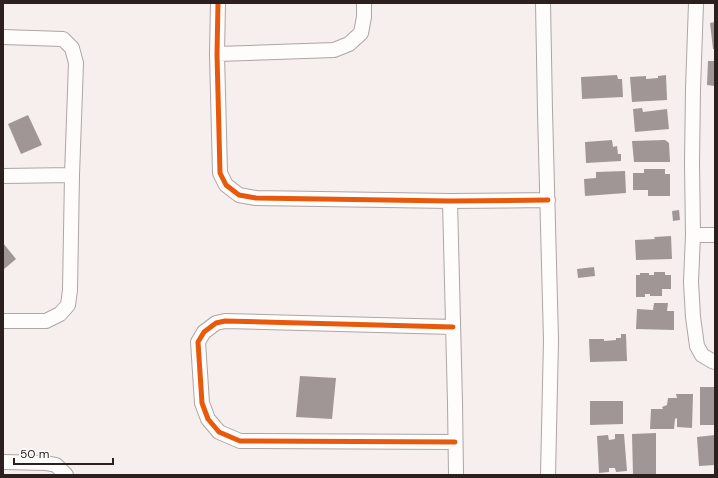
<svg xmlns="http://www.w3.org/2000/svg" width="718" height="478" viewBox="0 0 718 478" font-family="'DM Sans',sans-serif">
<rect width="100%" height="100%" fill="#f6efee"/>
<!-- building -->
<path fill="#a09696" d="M715,22V49H713L710,23Z
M708,61H715V86L707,85Z
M617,75L618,79H622L623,97L582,99L581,77Z
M666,75L667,100L632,102L630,77L646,76V79L658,78V76Z
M642,108L643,112L667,109L669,129L635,132L633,109Z
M28,115L42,145L21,154L8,124Z
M612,140L613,147L617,146L618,154H621V161L586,163L585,142Z
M665,140L669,143L670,162H634L632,141Z
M644,169H665V174H670V196H648V190H633V173H644Z
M625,171L626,193L585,196L584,179L596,178V172Z
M679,210L680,220L673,221L672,211Z
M671,236L672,259L636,260L635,240L655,239L654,237Z
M3,243L16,259L3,270Z
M594,267L595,276L578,278L577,269Z
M654,272H665V275H671V289H662V296H650V294H645V297H636V275H640V273H649V275H654Z
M654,303H668L667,311H674V330L636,329L637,309L653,310Z
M621,334H626L627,361L590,362L589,339H604V341L616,340V338H621Z
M300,376L336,378L332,419L296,417Z
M700,387H715V425H700Z
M676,394H693L692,428L677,427V418L675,419L674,429H650L651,409H663L662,407L667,405L668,398H677Z
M590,401H623V424L590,425Z
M656,433V475H633L632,434Z
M615,434H624L627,471L616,472L615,468H609V472L599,473L597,436L608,435L609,440L615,439Z
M715,435V465L699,466L697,437Z"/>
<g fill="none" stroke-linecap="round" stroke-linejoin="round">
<!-- street casing -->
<g stroke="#aea5a5" stroke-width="16">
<path id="street" d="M218,3L217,54L220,173L226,185L239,195L256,198L450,201L548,200
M543,3L545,111L551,340L548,475
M696,3L693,89L692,163L693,235L691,282L693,317L697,346L702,355L712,361L715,362
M3,37L63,39L72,48L76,63L72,175L70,290L68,305L60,314L46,321H3
M217,54L334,50L349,44L361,33L364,17V3
M3,176L72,175
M450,201L455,403L456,475
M693,235H715
M453,327L225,321L216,323L204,332L198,342L202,403L208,419L219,432L240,441L455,442
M3,462L46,463L56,465L66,475"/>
</g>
<!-- street -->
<use href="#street" stroke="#fefdfc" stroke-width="14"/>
<!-- cycleway casing -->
<g stroke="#fff" stroke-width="8">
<path id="cycleway" d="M218,3L217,54L220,173L226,185L239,195L256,198L450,201L548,200
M453,327L225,321L216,323L204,332L198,342L202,403L208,419L219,432L240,441L455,442"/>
</g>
<!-- cycleway -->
<use href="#cycleway" stroke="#e8590c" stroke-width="5"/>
</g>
<!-- border -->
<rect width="718" height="478" fill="none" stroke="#2c201f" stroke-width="8"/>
<!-- scale -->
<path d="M14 458v6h99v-6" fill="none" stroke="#2c201f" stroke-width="2"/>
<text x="20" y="458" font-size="12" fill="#2c201f" stroke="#ffffff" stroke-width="3" paint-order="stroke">50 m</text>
</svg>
